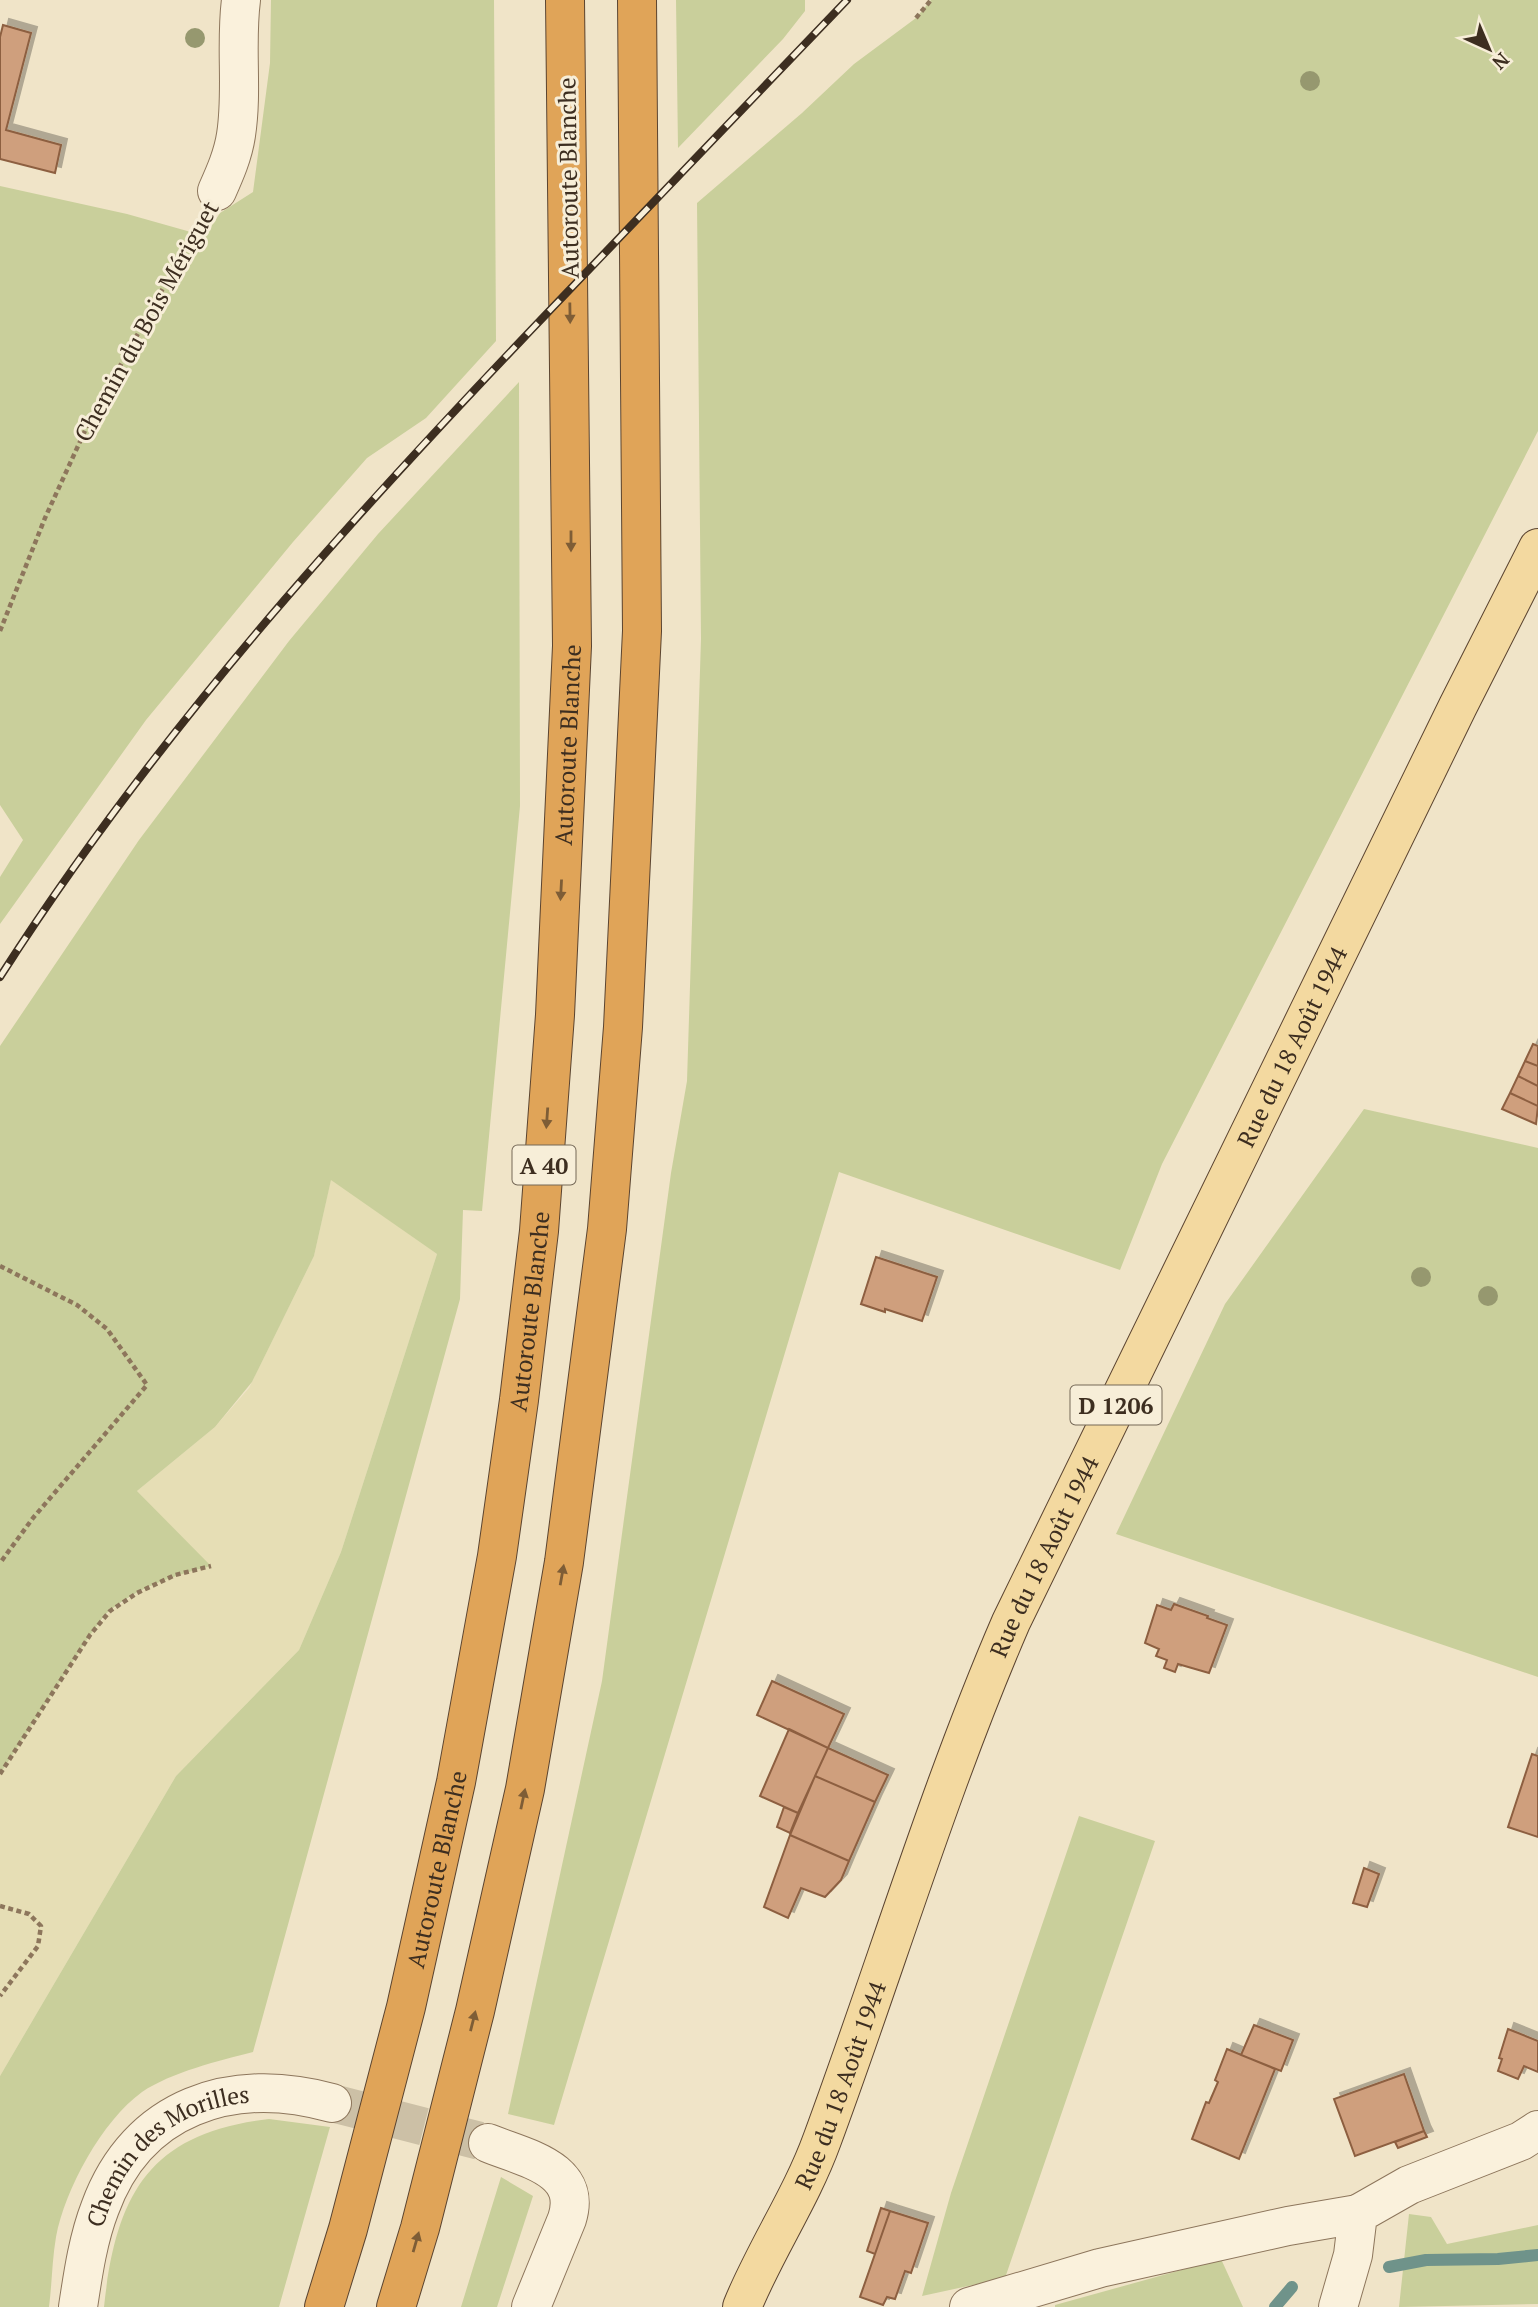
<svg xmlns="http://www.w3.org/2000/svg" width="1538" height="2307" viewBox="0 0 1538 2307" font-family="'PT Serif',serif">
<defs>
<filter id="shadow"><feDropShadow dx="6" dy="-6" stdDeviation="0" flood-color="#0004"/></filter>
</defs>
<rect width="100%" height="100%" fill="#f0e4c8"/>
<!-- farmland -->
<path fill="#e6deb5" d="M331,1179L437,1254L341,1552L299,1650L176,1776L0,2076V1774L90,1635L110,1611L137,1593L175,1575L210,1566L137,1491L215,1427L249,1388L314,1256Z"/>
<!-- green -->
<path fill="#c9cf9b" d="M271,0H494L496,341L426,418L367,458L293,542L146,720L0,924V877L23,840L0,805V186L127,214L205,236L220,213L253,192L270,63Z
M676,0H805V11L783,39L678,148Z
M931,0H1538V431L1162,1164L1120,1270L839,1172L554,2125L508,2114L602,1681L671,1173L687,1081L701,639L697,203L802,113L854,64L916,18Z
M519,382L520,806L482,1211L463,1210L460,1299L253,2052C218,2061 172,2072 142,2092C102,2121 65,2189 56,2237C52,2260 52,2284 49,2307H0V2076L176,1776L299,1650L341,1552L437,1254L331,1180L314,1256L252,1382L215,1427L137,1491L211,1566C175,1575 136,1588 107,1613C101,1619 96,1628 90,1635L0,1774V1046L139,840L289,641L378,534Z
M1364,1109L1538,1148V1677L1116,1534L1225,1304Z
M1079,1816L1155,1841L1005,2278L922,2296L951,2193Z
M269,2119L330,2127L279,2307H104C116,2194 149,2133 269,2119Z
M501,2177L533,2196L497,2307H461Z
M1409,2214L1431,2217L1447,2244L1538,2225V2304L1399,2307Z
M1221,2259L1243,2307H1055V2305Z"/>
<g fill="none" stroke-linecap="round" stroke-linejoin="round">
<!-- stream -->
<path stroke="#6f938a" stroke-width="12" d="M1389,2267L1426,2260L1498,2259L1538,2255
M1275,2307L1292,2287"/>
</g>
<!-- building -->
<path fill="#cf9f7d" stroke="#8d5f41" stroke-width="2" filter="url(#shadow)" d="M3,25L31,33L6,130L61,145L55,173L0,159V37Z
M1533,1044L1538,1046V1066L1525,1061Z
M1525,1061L1538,1066V1086L1518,1076Z
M1518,1076L1538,1086V1106L1510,1093Z
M1510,1093L1538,1106L1536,1124L1502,1109Z
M876,1257L937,1277L922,1321L885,1309V1312L861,1304Z
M1174,1604L1208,1616L1207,1618L1227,1625L1209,1673L1178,1664L1175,1672L1164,1668L1167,1660L1156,1656L1159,1649L1145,1643L1157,1605L1171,1610Z
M772,1681L844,1714L828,1748L757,1715Z
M789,1729L828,1748L798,1813L760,1796Z
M828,1748L888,1775L875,1802L815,1776Z
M1532,1754L1538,1756V1837L1508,1827Z
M815,1776L875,1802L849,1861L790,1835Z
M784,1807L798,1813L790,1833L777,1827Z
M790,1835L849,1861L841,1880L825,1897L801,1888L788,1918L764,1907Z
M1364,1868L1379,1874L1367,1907L1353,1903Z
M1254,2025L1293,2040L1281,2071L1241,2055Z
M1508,2029L1538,2041V2072L1524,2066L1518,2079L1498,2071L1502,2059L1499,2058Z
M1227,2049L1275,2069L1239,2159L1192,2139L1206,2102L1209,2103L1218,2082L1215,2080Z
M1404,2074L1424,2131L1355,2156L1334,2099Z
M1424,2131L1427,2137L1398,2148L1395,2142Z
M881,2208L890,2211L875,2254L867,2251Z
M890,2211L928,2223L911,2273L905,2271L895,2299L887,2297L883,2305L860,2297Z"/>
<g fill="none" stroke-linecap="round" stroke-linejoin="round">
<!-- minor-tunnel -->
<path stroke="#ccc0a6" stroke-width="38" stroke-dasharray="38 19" stroke-linecap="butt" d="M332,2103L488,2143"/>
<!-- minor casing -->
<g stroke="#8d765c" stroke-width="40">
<g id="minor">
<path d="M217,191C225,173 233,155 236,135C243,90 235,45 241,0"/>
<path d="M488,2143C524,2158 583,2168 567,2219L531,2307"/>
<path id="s1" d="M78,2307C83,2274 88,2239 100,2208C137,2106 232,2075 332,2103"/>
<path d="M969,2307L1100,2268L1288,2226L1358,2214"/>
<path d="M1338,2307L1353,2255L1358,2214L1409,2185L1521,2141L1538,2130"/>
</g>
</g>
<!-- primary casing -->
<g stroke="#5b4430" stroke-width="40">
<g id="primary">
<path id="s2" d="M742,2307C765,2250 801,2198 822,2140C886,1967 938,1791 1011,1622L1458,706L1538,548"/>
</g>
</g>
<!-- motorway casing -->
<g stroke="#5b4430" stroke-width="40">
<g id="motorway">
<path id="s3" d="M324,2307L348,2229L406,2007L456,1782L497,1556L519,1400L539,1231L555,1015L572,646L565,0"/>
<path d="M396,2307L420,2228L475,2011L525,1789L564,1562L607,1229L623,1027L642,631L637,0"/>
</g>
</g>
<!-- path -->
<path stroke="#8d765c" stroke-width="4.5" stroke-dasharray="5 3.5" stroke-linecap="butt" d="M916,18L931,0
M0,631L45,518L89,422L198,225
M0,1266L77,1305L107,1329L147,1385L33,1518L0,1563
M0,1774L90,1635L110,1611L137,1593L175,1575L211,1566
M0,1906L29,1914L41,1926L38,1946L0,1996"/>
<!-- minor -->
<use href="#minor" stroke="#faf1dc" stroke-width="38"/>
<!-- primary -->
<use href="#primary" stroke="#f3d9a0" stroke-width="38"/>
<!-- motorway -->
<use href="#motorway" stroke="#e0a458" stroke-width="38"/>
<!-- rail casing -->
<g stroke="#3d2e20" stroke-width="8">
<path id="rail" d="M0,977C157,731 353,516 554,306C652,204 749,102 847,0"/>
</g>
<!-- rail -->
<use href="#rail" stroke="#f7eed8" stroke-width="5" stroke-dasharray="16" stroke-linecap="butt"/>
</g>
<!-- trees -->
<g fill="#96986f">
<circle cx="195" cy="38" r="10"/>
<circle cx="1310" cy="81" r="10"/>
<circle cx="1421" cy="1277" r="10"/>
<circle cx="1488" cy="1296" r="10"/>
</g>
<!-- one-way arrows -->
<defs><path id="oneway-solid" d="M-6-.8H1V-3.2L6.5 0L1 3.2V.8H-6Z" transform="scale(1.75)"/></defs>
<g fill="#7e5d36">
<use href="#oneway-solid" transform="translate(570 313) rotate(89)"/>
<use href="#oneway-solid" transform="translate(571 541) rotate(90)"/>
<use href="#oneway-solid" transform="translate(561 890) rotate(93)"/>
<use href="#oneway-solid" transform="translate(547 1118) rotate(94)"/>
<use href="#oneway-solid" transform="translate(562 1575) rotate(-80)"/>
<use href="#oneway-solid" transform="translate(523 1799) rotate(-78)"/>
<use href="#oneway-solid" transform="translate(473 2021) rotate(-76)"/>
<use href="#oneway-solid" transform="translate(416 2242) rotate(-74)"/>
</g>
<g text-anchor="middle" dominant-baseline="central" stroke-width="6" stroke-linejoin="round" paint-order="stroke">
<!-- shield labels -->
<g fill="#f7eed8" stroke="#756857" stroke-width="2">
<rect x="512.5" y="1145.5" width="63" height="39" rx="5"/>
<rect x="1070.5" y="1385.5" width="91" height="39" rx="5"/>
</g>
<g font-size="23" font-weight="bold" fill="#3d2e20">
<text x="544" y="1165">A 40</text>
<text x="1116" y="1405">D 1206</text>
</g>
<!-- street labels -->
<g font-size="24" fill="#3d2e20" stroke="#f7eed8">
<text transform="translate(568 178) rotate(-91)">Autoroute Blanche</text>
<text transform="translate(146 321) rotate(-61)">Chemin du Bois Mériguet</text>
<text stroke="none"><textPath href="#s3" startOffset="1586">Autoroute Blanche</textPath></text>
<text stroke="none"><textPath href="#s2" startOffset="1377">Rue du 18 Août 1944</textPath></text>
<text stroke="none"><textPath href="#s3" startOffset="1018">Autoroute Blanche</textPath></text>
<text stroke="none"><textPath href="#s2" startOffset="810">Rue du 18 Août 1944</textPath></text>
<text stroke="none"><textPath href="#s3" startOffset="452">Autoroute Blanche</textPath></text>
<text stroke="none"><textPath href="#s2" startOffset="243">Rue du 18 Août 1944</textPath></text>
<text stroke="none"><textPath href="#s1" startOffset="192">Chemin des Morilles</textPath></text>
</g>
</g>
<!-- north arrow -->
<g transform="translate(1489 49) rotate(136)" stroke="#f7eed8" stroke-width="5" paint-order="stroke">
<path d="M0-5L12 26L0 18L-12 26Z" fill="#3d2e20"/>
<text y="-10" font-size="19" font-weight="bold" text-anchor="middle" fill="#3d2e20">N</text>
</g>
</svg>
